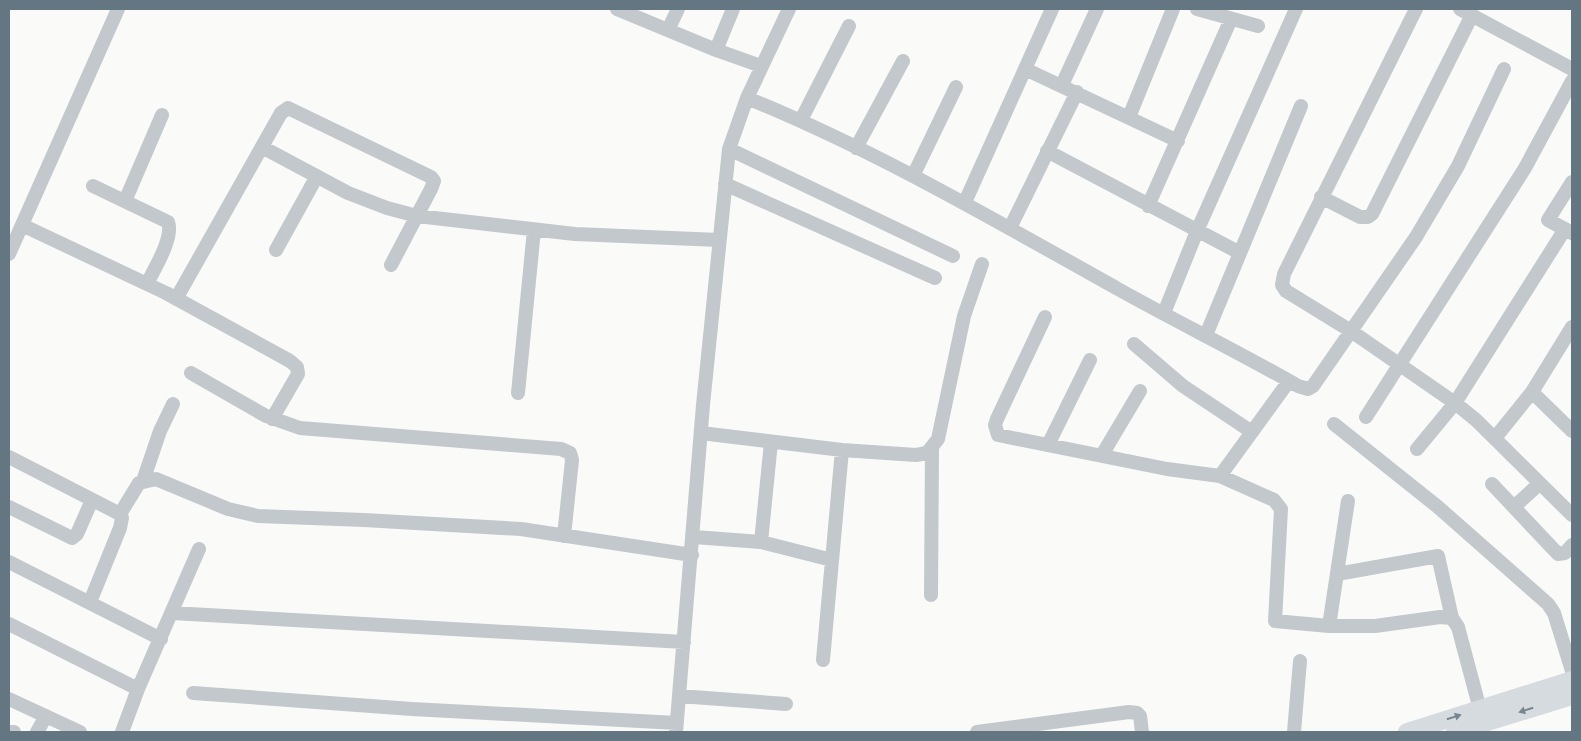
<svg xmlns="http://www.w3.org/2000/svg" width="1581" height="741" viewBox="0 0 1581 741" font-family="'Public Sans',sans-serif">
<rect width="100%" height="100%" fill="#fafaf8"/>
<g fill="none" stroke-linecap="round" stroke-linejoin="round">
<!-- minor -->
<path stroke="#c3c8cc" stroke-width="14" d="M617,9L716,50L761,66
M1197,9L1258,26
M1416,9L1284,274L1282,285L1286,291L1351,331L1455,403L1476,420L1572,515
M1460,9L1572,69
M668,30L678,9
M716,50L733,9
M1025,69L1178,141
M1062,85L1097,9
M747,98C877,151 996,221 1118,289C1177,322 1239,352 1298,386L1308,389L1313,386L1416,237L1458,166L1504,69
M1129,117L1173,9
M801,120L849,26
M262,147L348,193L387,208L417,216L575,234L719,240
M856,148L903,61
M729,149L953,256
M1047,151L1240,253
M913,176L956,87
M725,184L935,278
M93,186L168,222C174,238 154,269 147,284
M1321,197L1360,217H1368L1372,214L1472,15
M125,201L162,115
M965,202L1052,9
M1148,206L1231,19
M22,225L166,293L290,361L297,367L298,374L272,419
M1010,228L1077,92
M1572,233L1548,220L1572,182
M276,250L317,176
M9,254L118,9
M176,299L281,113L288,108L431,177L434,181L431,189L391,265
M1164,313L1197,231L1296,9
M1045,317L997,419L995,425L998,435L1167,469L1220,476L1274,500L1281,509L1275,621L1329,626H1375L1440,617L1452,618L1458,627L1482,717
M1206,335L1301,106
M1134,344L1183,386L1252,432
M191,373L266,416L300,428L561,449L570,453L572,460L564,536
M1532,392L1572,431
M518,393L534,230
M1366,417L1525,168L1572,81
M1334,424L1438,507L1548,604L1554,613L1572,671
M701,433L842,450L916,455L927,453L938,439L964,316L982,264
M1495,438L1532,392L1572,327
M1048,445L1090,360
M1417,449L1455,403L1565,229
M1102,455L1140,391
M9,457L120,514L122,518L120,528L90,602
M1220,476L1289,381
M143,481L160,431L173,404
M1492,484L1558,554L1565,553L1572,545
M9,507L72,538L77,534L92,500
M1514,507L1539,484
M120,514L139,483L156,479L228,509L258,516L364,520L521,529L692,555
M694,537L761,542L832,560
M761,542L771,442
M9,562L161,639
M1337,574L1438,556L1452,618
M931,595L932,449
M172,613L684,642
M9,624L138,689
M1329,626L1348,501
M823,660L842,450
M193,693L412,709L677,723
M679,696L786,704
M9,699L80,732
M9,732H14
M37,732L46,716
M122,732L138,689L199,549
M676,732L703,405L729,149L747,98L789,9
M977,732L1129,712L1137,713L1140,716L1142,732
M1294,732L1300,661"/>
<!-- major -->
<path stroke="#d6dbdf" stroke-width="18" d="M1407,732L1572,680
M1455,732L1572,696"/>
</g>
<!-- one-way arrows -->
<defs><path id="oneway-solid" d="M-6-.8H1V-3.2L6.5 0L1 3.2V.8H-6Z" transform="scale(1.25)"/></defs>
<g fill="#768591">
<use href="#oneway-solid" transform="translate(1526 710) rotate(163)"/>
<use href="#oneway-solid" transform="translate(1454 717) rotate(-18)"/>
</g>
<!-- border -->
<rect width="1581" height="741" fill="none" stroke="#657683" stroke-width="20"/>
</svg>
